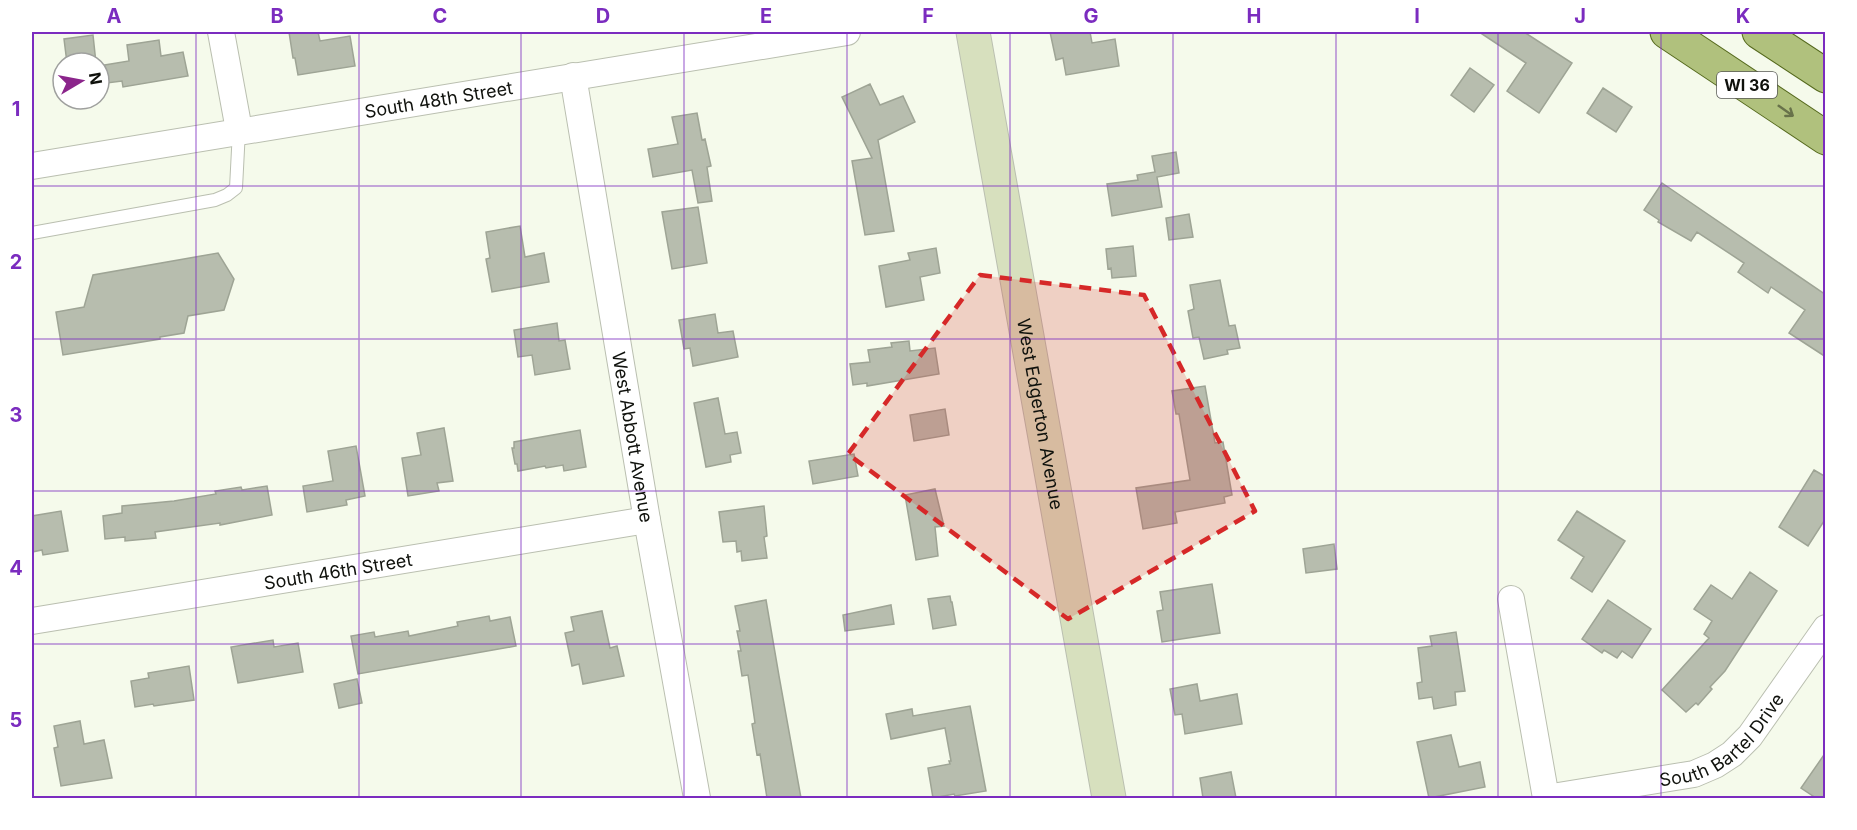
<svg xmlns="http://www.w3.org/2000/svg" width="1857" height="830" viewBox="0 0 1857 830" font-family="Inter,sans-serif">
<rect width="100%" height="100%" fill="#f5faeb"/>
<!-- building -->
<path fill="#b7bdae" stroke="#9ea495" stroke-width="1.5" d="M289,32H318L320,41L350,36L355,66L298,75L295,58H293Z
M1050,32H1090L1092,43L1115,39L1119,66L1066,75L1063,58L1056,60Z
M1479,32H1524L1572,63L1539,113L1507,91L1526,63Z
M93,35L96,63H67L64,39Z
M159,40L161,56L183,52L188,76L123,87L122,81L99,84V66L129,61L127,45Z
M1470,68L1494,85L1474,112L1451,95Z
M870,84L880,105L903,96L915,122L878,140L894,231L865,235L852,161L872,158L842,97Z
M1603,88L1632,107L1616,132L1587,113Z
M697,113L702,140L705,139L711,166L707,167L712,201L698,203L692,170L653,177L648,149L678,144L672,117Z
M1176,152L1179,173L1157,177L1162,207L1112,216L1107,184L1138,180L1137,175L1155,172L1152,156Z
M1662,183L1826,295V357L1789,333L1805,310L1771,287L1768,293L1738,272L1744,263L1697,232L1691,241L1658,222L1659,220L1644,210Z
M698,207L707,263L672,269L662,212Z
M1189,214L1193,237L1169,240L1166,218Z
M520,226L525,257L544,253L549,282L492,292L486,259L490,258L486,232Z
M1133,246L1136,276L1112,278L1111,268L1108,269L1106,249Z
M936,248L940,273L920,277L924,300L886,307L879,266L910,260L908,253Z
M218,253L234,279L224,310L188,316L184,333L160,337V339L63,355L56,312L84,307L93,275Z
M1220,280L1229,326L1235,325L1240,348L1227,350L1228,354L1204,359L1199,337L1193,338L1188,311L1194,309L1190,285Z
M715,314L718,333L733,331L738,357L693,366L690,348L684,349L679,320Z
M557,323L559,341L565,340L570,369L535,375L532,355L518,357L514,330Z
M909,341L910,351L935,348L939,374L867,386V383L853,385L850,364L870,362L868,350L892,347L891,343Z
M1205,386L1215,443L1223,442L1232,495L1224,497L1225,503L1175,512L1177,523L1143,529L1136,488L1190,480L1179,414H1176L1172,391Z
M718,398L725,434L737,432L741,453L730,455L731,462L706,467L694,403Z
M945,409L949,435L914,441L910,415Z
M444,428L453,481L437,483L439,491L408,496L402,458L421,455L417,433Z
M580,430L586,467L564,471L563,465L546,468L545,466L518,471L517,464H515L512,448H514V442Z
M356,446L365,496L346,500L347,505L307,512L303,486L333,481L328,451Z
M854,454L858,476L813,484L809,461Z
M1814,470L1826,477V518L1808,546L1779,527Z
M267,486L272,515L220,525V523L155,532L156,538L125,541V537L105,539L103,516L122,513V506L174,501L216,494L215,491L241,487L242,490Z
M935,489L944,526L935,527L938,556L916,560L905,495Z
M764,506L767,536L764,537L767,558L742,561L741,551L737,552L736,541L723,542L719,512Z
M61,511L68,551L43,555L42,550L32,552V516Z
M1577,511L1625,541L1592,592L1571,578L1584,557L1558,540Z
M1334,544L1337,569L1306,573L1303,549Z
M1750,572L1777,591L1725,671L1710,687L1712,689L1698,705L1696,703L1686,712L1662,690L1709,638L1704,634L1712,621L1694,609L1711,585L1732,599Z
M1212,584L1220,633L1162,642L1157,611L1163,610L1160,592Z
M950,596L951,602H952L956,625L933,629L928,599Z
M766,600L779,676L801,798H767L760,754L757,755L752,724L755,723L748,675L742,676L738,651H741L737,631H740L735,606Z
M1608,600L1651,629L1632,658L1622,651L1617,658L1604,650L1602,653L1582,639Z
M891,605L894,624L845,631L843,615Z
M602,611L610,648L617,646L624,676L583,684L579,664L572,666L565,633L574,631L571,617Z
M489,616L490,621L510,617L516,646L358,674L351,636L374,632L375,637L408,631L409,636L458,626L457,622Z
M1456,632L1465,691L1455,692L1456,705L1434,709L1432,697L1419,699L1417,683L1422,682L1418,648L1432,646L1430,636Z
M273,640L274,647L298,643L303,672L238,683L231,647Z
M189,666L194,700L154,706L153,704L135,707L131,681L149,678L148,673Z
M357,679L362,703L339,708L334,684Z
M1197,684L1200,701L1237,694L1242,724L1185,734L1182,714L1175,715L1170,689Z
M970,706L986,791L955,796L954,794L933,798L928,768L950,764L949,761H951L945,728L891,739L886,714L912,709L913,716Z
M80,721L84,744L104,740L112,778L61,786L54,748L58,747L54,726Z
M1451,735L1459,767L1480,762L1485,787L1429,798L1417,742Z
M1826,752V798H1816L1801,788Z
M1231,772L1236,798H1203L1200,778Z"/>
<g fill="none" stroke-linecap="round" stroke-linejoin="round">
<!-- lane casing -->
<g stroke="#babfb0" stroke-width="14">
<path id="lane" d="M32,233L215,200L227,195L236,188L239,130"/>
</g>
<!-- street casing -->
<g stroke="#babfb0" stroke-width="28">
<g id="street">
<path d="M221,32L239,130"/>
<path id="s1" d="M573,76L647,520L697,798"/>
<path id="s2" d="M32,166L847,32"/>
<path id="s3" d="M1511,599L1546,798L1694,774L1715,765L1732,754L1750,736L1826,628"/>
<path id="s4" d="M32,621L647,520"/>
</g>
</g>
<!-- secondary casing -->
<g stroke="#babfb0" stroke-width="35">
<g id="secondary">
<path id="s5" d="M973,32L1109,798"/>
</g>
</g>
<!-- primary casing -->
<g stroke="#55691d" stroke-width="35">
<path id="primary" d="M1667,32L1826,138
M1759,32L1826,76"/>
</g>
<!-- lane -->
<use href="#lane" stroke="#fff" stroke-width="12"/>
<!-- street -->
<use href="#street" stroke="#fff" stroke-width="26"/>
<!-- secondary -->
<use href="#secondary" stroke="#d7e0be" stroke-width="33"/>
<!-- primary -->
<use href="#primary" stroke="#b0c17d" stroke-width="33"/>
</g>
<!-- one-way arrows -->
<defs><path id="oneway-shaft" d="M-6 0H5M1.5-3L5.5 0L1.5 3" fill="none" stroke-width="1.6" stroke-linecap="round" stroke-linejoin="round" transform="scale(1.5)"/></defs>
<use stroke="#68724a" href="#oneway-shaft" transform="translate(1786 111) rotate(35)"/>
<!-- marked area -->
<path fill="#d62828" fill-opacity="0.2" stroke="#d62828" stroke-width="4.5" stroke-dasharray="12 8" stroke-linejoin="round" d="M980,275L1144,295L1255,511L1068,619L848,454Z"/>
<!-- grid -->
<path fill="none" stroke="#7b2cbf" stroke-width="1.5" stroke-opacity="0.55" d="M196,32V798M359,32V798M521,32V798M684,32V798M847,32V798M1010,32V798M1173,32V798M1336,32V798M1498,32V798M1661,32V798M32,186H1826M32,339H1826M32,491H1826M32,644H1826"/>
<g text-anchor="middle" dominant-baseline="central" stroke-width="5" stroke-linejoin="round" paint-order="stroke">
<!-- shield labels -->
<rect fill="#fff" stroke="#575855" stroke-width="1.5" x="1717" y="72" width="60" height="26" rx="4.5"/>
<g font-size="16" font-weight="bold" fill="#0f110c">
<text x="1747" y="85">WI 36</text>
</g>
<!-- street labels -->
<g font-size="18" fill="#0f110c" stroke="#fff">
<text stroke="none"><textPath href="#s2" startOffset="412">South 48th Street</textPath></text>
<text stroke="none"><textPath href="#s5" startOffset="388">West Edgerton Avenue</textPath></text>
<text stroke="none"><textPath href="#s1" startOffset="366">West Abbott Avenue</textPath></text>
<text stroke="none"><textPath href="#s4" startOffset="310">South 46th Street</textPath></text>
<text stroke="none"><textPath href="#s3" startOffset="394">South Bartel Drive</textPath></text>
</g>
</g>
<!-- border -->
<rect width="1857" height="830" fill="none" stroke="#ffffff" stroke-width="66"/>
<!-- north arrow -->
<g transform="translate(81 81) rotate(80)"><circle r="28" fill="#ffffff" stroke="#9fa09e" stroke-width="1.5"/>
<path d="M0-4.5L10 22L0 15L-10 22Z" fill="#8b258b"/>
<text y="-9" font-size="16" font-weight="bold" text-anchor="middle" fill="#0f110c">N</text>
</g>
<rect x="33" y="33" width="1791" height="764" fill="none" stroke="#7b2cbf" stroke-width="2"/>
<g font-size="20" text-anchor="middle" font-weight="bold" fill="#7b2cbf">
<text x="114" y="23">A</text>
<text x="277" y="23">B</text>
<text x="440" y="23">C</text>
<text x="603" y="23">D</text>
<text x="766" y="23">E</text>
<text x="928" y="23">F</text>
<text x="1091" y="23">G</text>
<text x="1254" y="23">H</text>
<text x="1417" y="23">I</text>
<text x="1580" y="23">J</text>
<text x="1743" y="23">K</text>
<text x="16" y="116">1</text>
<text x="16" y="269">2</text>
<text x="16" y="422">3</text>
<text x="16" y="575">4</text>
<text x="16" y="727">5</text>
</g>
</svg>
